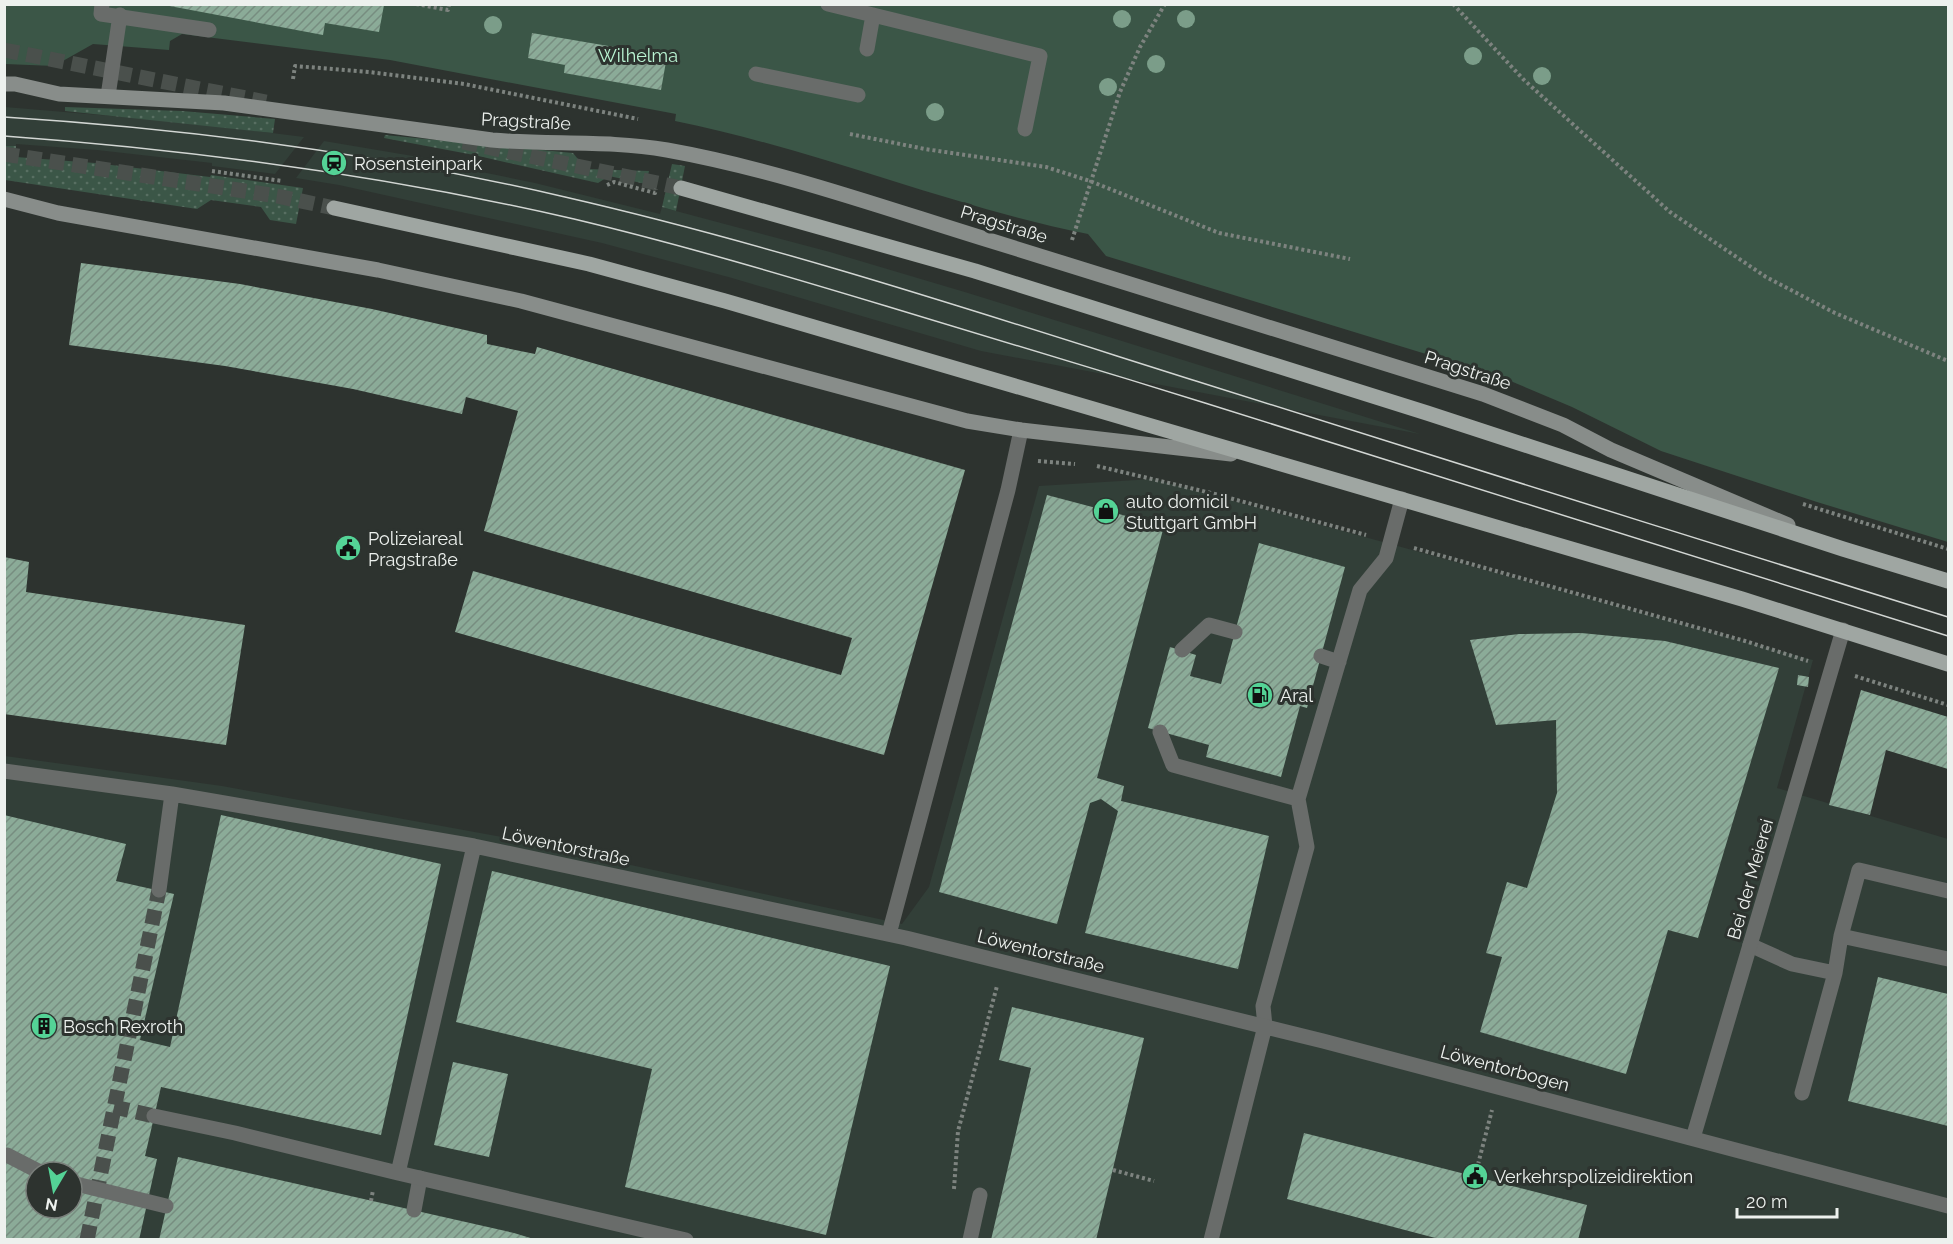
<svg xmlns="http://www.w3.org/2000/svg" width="1953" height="1244" viewBox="0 0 1953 1244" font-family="Raleway,sans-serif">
<defs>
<pattern id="grass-dots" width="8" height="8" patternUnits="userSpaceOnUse" patternTransform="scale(1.5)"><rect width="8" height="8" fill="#3b5647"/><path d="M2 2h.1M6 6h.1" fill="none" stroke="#586f62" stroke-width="1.8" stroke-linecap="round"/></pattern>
<pattern id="building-hatch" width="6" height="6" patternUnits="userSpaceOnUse" patternTransform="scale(1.5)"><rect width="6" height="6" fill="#8bab98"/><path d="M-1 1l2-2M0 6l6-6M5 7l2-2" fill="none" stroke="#778d80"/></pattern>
</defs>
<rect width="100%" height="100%" fill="#2d332f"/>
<!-- built -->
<path fill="#323f38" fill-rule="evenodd" d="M5,107L183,122L304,137L275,174L212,166V163L97,150L16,144V146H5Z
M324,141L472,166V170L535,183L660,214L662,207L676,211L830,252L968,293L1420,434L981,351L732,278L602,243L339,185L296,178Z
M1153,479L1813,660L1777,788L1948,839V1239L5,1240V756L222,786L502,837L902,924L929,887L1039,486ZM36,1172H72V1208H36Z"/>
<!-- grass -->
<path fill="url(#grass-dots)" d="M65,107L182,111L275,119L273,133L65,111Z
M385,135L573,153L586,169L649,171L646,184L609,176L598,183L474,155L384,138Z
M4,146H16V157L95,163L210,177L211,175L303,188L296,224L270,220L261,207L211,200L197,209L5,180Z
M672,164L685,166L676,211L662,207Z"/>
<!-- park -->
<path fill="#3b5647" d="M5,4L1948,5V542L1817,502L1661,451L1572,407L1501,377L1106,256L1088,234C948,206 815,149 675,121L676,114L390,60L182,34L170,41L169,50L93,44L54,66L5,64Z"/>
<!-- building -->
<path fill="url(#building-hatch)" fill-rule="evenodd" d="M159,4H381L384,5L379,32L325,23L323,35Z
M532,33L667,56L661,90L564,73L565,65L528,58Z
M81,263L240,284L372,309L487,335V344L535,354L537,347L965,470L884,755L455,632L473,571L841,675L852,638L484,531L518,411L466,397L462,414L353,389L225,366L69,345Z
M1047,495L1164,526L1097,778L1124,786L1121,801L1269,836L1238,969L1085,933L1118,811L1101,799L1090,803L1057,924L939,892Z
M1259,543L1345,567L1307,708L1300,706L1281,777L1206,757L1209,745L1148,728L1170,647L1196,655L1190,676L1221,684Z
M4,557L29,562L26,592L245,625L226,745L4,714Z
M1581,633L1665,641L1779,668L1698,938L1668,930L1626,1074L1480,1032L1502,957L1486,953L1507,882L1527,888L1557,793L1556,720L1496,725L1470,640L1519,634Z
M1798,675L1809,677L1808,687L1797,685Z
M1861,690L1948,717V769L1886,750L1870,815L1829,805Z
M4,815L126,844L116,881L174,894L140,1040L170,1047L221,815L441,864L381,1135L161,1087L145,1156L157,1159L139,1240H4ZM36,1172H72V1208H36Z
M492,871L890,966L826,1235L625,1187L652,1069L456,1022Z
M1878,977L1948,994V1126L1848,1101Z
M1012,1007L1144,1038L1096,1240H991L1031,1068L999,1060Z
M453,1062L508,1074L489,1157L434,1145Z
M1304,1133L1587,1205L1578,1240H1443L1287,1199Z
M178,1157L514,1233L537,1240H159Z"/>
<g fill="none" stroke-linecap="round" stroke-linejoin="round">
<!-- minor-tunnel -->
<path stroke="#4a504c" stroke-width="15" stroke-dasharray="15 8" stroke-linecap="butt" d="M114,1107L154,1116
M87,1240L159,890"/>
<!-- primary-tunnel -->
<path stroke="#4a504c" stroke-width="15" stroke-dasharray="15 8" stroke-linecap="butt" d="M4,50L266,102
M463,142L681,188
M4,154L277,196L334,208"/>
<!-- path -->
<path stroke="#7d837f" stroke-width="4" stroke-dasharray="3 3" stroke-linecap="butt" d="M416,4L448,10L449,4
M1453,4L1523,79L1670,212L1766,277L1835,313L1948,361
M293,79L295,66L369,72L464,84L638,119
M850,134L925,149L1046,167L1090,181L1219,233L1350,259
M212,171L282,181
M607,185L614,182L655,193L656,189
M1072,240L1120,92L1140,47L1165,4
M1038,461L1075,464
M1097,466L1211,493L1366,535
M1803,504L1948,549
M1414,548L1745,641L1808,661
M1855,676L1948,705
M1113,1170L1154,1181
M1475,1176L1492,1110
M954,1189L958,1131L997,986
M371,1201L373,1190"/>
<!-- service -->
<path stroke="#696c6a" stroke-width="15" d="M102,4L101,14L209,30
M828,4L873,15
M867,49L873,15L1040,56L1025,129
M756,74L858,95
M108,96L120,15
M1182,650L1209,625L1235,632
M1321,656L1339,662
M1160,732L1173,765L1298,799
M1841,936L1859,870L1948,891
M1750,945L1792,964L1835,973L1841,936L1948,959
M1265,1026L1263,1006L1307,847L1298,799L1360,590L1386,558L1402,499
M1802,1093L1835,973
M7,1155L40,1172
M414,1210L420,1178
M970,1240L980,1195"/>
<!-- minor -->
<path stroke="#696c6a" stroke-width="15" d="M4,771L172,794L474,846L906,938L1323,1041L1948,1206
M474,846L398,1173L686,1240
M159,890L172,794
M889,934L1008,490L1021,430
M154,1116L235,1133L398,1173
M1693,1138L1843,630
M1211,1240L1265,1026"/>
<!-- secondary -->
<path stroke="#888d8a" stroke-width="15" d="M4,84H15L59,94L224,103L492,140C550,145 609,140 667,150C779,170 887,209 995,242C1158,293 1320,343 1483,394L1563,425L1611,450L1788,525
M4,199L58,213L378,270L521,301L967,421L1021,430L1231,454"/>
<!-- primary -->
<path stroke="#9fa6a2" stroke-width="15" d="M681,188L975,271L1427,413L1843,549L1948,581
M334,208L589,264L725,301L1742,599L1948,664"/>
<!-- tram -->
<path stroke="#d2d6d3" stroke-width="1.5" d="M4,117C193,129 380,154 565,197C778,246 987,315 1196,381C1447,460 1697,539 1948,617
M4,136C196,150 387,176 574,219C679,244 783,275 886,306C993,338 1099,370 1205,403C1453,481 1701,559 1948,636"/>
<!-- service-bridge -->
<path stroke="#696c6a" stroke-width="15" d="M72,1183L166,1206"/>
</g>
<!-- trees -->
<g fill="#7b9d89">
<circle cx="1122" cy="19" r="9"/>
<circle cx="1186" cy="19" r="9"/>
<circle cx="493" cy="25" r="9"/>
<circle cx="1473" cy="56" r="9"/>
<circle cx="1156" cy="64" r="9"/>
<circle cx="1542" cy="76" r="9"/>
<circle cx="1108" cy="87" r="9"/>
<circle cx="935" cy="112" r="9"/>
</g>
<!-- icons -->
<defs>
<g id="station-disc" transform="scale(1.35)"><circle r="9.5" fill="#54d396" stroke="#2d332f"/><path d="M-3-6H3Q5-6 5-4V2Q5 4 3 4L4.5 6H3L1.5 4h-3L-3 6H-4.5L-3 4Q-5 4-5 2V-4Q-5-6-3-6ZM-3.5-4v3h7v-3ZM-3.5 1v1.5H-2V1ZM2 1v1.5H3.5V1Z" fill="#111"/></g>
<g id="shop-disc" transform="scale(1.35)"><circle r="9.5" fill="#54d396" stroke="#2d332f"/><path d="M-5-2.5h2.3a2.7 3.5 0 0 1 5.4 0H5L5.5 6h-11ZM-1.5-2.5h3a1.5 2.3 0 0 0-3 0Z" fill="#111"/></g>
<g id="civic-disc" transform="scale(1.35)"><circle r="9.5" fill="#54d396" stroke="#2d332f"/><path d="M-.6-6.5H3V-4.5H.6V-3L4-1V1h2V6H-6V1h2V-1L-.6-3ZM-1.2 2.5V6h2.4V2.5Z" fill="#111"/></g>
<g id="fuel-disc" transform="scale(1.35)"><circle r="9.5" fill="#54d396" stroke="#2d332f"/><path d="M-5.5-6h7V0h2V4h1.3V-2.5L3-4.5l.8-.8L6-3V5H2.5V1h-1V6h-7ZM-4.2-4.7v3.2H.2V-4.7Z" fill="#111"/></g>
<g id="building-disc" transform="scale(1.35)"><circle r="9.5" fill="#54d396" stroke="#2d332f"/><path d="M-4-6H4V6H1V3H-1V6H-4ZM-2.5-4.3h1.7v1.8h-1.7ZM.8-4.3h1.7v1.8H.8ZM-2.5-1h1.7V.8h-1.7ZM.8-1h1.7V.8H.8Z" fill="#111"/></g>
</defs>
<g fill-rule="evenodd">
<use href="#station-disc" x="334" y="163"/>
<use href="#shop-disc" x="1106" y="511"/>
<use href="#civic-disc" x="348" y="548"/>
<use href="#fuel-disc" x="1260" y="695"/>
<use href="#building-disc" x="44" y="1026"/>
<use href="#civic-disc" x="1475" y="1176"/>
</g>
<g text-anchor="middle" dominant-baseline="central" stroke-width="6" stroke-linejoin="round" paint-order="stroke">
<!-- park labels -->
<g font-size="18" fill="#baf4d3" stroke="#2d332f">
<text x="638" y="55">Wilhelma</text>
</g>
<!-- street labels -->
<g font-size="18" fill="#edf1ee" stroke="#2d332f">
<text transform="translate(526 121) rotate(3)">Pragstraße</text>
<text transform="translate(1004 224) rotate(17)">Pragstraße</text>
<text transform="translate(1468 370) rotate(18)">Pragstraße</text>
<text transform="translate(566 846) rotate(12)">Löwentorstraße</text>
<text transform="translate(1750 879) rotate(-74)">Bei der Meierei</text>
<text transform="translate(1041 951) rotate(14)">Löwentorstraße</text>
<text transform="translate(1505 1068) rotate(15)">Löwentorbogen</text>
</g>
<!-- poi labels -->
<g font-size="18" fill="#edf1ee" stroke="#2d332f" text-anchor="start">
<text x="354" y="163">Rosensteinpark</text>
<text x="1126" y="501">auto domicil<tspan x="1126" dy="21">Stuttgart GmbH</tspan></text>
<text x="368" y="538">Polizeiareal<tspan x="368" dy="21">Pragstraße</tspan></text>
<text x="1280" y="695">Aral</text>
<text x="63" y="1026">Bosch Rexroth</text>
<text x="1494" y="1176">Verkehrspolizeidirektion</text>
</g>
</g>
<!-- border -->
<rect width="1953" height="1244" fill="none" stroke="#edf1ee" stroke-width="12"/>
<!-- north arrow -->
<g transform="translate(54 1190) rotate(190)"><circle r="28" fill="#2d332f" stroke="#7a7f7b" stroke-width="1.5"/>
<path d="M0-4.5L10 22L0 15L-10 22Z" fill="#54d396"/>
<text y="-9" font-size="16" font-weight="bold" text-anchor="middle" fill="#edf1ee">N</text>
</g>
<!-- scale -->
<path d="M1737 1208v9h100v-9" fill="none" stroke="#edf1ee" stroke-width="3"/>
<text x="1746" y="1208" font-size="18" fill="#edf1ee" stroke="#2d332f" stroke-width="4.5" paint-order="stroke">20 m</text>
</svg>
